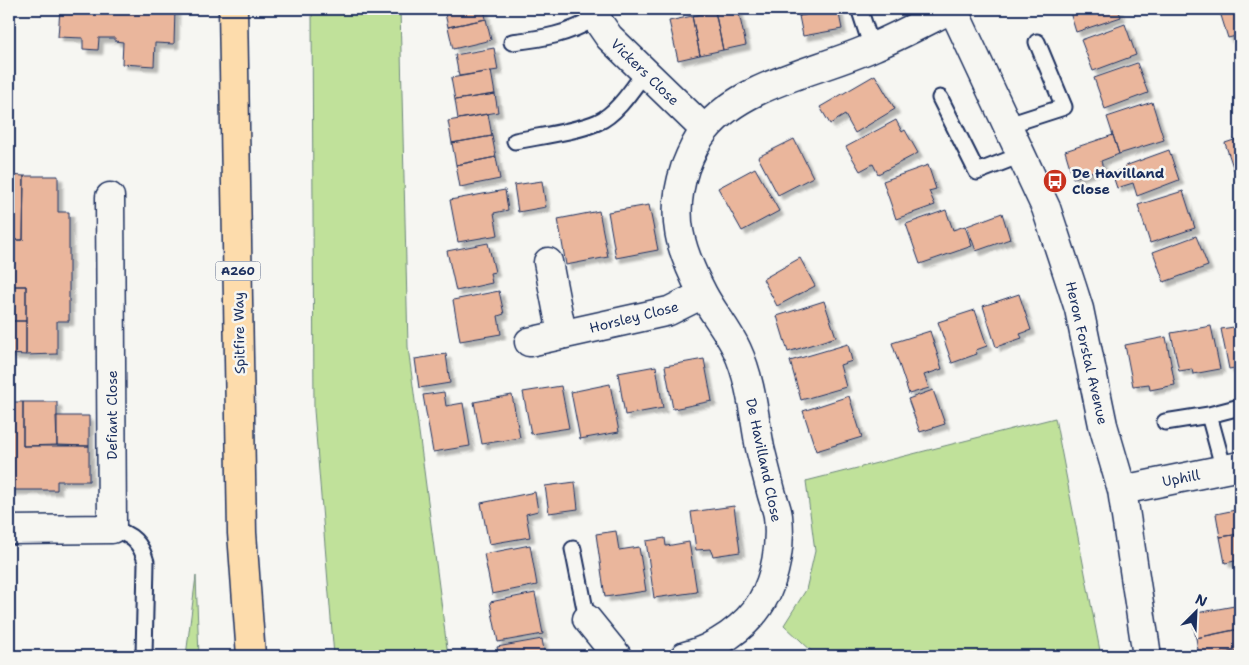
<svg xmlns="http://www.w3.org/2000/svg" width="1249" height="665" viewBox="0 0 1249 665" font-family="'Shantell Sans',sans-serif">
<defs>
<filter id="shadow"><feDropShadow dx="4.5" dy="4.5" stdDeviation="1" flood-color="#0004"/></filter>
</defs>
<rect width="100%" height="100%" fill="#f6f6f2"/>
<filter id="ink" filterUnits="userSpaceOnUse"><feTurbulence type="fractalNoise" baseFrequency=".02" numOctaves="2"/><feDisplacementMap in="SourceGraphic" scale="10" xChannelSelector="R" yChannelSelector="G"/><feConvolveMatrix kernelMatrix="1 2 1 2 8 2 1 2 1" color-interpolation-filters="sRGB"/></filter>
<g filter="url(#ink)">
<!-- green -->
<path fill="#c0e19a" stroke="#6e887c" d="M312,9H400L408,347L448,656H334L314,410Z
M1055,418L1101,656H817L784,625L806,590L815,551L806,481Z
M196,576L199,656H186Z"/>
<!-- building -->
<path fill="#eab69c" stroke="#1b2f5e" filter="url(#shadow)" d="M60,9H175L174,44L155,43L154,66L122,64L123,42L115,41V38H99L98,50L83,49V38L58,37Z
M444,9H484L486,19L448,27Z
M726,9H738L746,45L723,50L715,11Z
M797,9H835L799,16Z
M835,9H838L842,29L803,36L799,16Z
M1069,9H1118L1121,17L1076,32Z
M1219,9H1240V35L1228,38Z
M715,11L723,50L700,55L692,16Z
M692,16L700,55L678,60L669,21Z
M486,19L491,40L453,49L448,27Z
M1125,24L1136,55L1093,71L1081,40Z
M494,48L498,70L459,76L455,55Z
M1137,63L1148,93L1105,109L1094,78Z
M491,71L495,94L455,100L451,78Z
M875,75L895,109L855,133L845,115L830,124L820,107Z
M495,94L498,112L458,119L455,100Z
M1152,102L1164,140L1119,154L1107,117Z
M488,114L492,136L452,143L448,121Z
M896,120L902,132L905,130L918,153L878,174L873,164L860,171L846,147Z
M1113,135L1119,154L1101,161L1103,168L1073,178L1065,151Z
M492,136L496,157L456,165L452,143Z
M1240,138V168L1234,170L1225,143Z
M794,139L813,177L778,195L758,157Z
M1169,150L1179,180L1137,196L1133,183L1117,188L1112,173L1126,168L1125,166Z
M496,157L500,179L460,187L456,165Z
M928,165L936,189L929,191L935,205L896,219L883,181Z
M755,168L779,211L742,231L718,188Z
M9,175L24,176L23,240H9Z
M24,176H58V212H69V321H57V354L26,355V286H9V240H23Z
M542,181L546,207L518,212L514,185Z
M505,190L508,210L494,213L498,235L458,242L450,200Z
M1183,191L1195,228L1150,243L1138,205Z
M649,205L658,250L616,258L608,212Z
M946,210L953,230L965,226L972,246L920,264L906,224Z
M599,211L608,257L566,265L558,219Z
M1002,213L1010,239L976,251L967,226Z
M1196,236L1208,266L1164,282L1153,252Z
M488,243L495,272L490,273L492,283L456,291L447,251Z
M800,258L815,286L777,306L763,279Z
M9,286H26V321H9Z
M499,291L504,314L498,316L501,334L460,341L453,300Z
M1019,294L1031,330L1020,334L1022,338L996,347L983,306Z
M824,301L836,337L788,352L777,316Z
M975,310L987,346L976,350L977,354L952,363L938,322Z
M9,321H26V355L9,354Z
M1211,326L1220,369L1193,374L1192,369L1179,371L1171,333Z
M1240,326V367L1229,369L1221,329Z
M930,331L942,369L924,375L929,388L909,394L892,343Z
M1166,337L1175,385L1150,390L1149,384L1133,386L1125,345Z
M848,344L852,361L840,365L846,387L801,400L790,361Z
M446,354L450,383L419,388L415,359Z
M704,359L712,401L673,409L665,366Z
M656,366L663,408L625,415L618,373Z
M610,384L619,432L580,439L571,392Z
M561,386L569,428L531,434L523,392Z
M933,390L945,424L920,432L908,399Z
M444,392L446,406L463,403L470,446L433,452L423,395Z
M512,395L520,438L482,444L474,402Z
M849,396L862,437L816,451L803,411Z
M9,402H23V446H89V481H57V490H9Z
M23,402H57V445L23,446Z
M56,416H89V446L57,445Z
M575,482L578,509L549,513L545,486Z
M535,492L538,511L526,514L530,537L489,544L481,503Z
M734,506L740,552L713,556L710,549L696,550L691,512Z
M1240,509V534L1220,537L1216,514Z
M616,531L619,550L639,547L646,591L605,597L596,534Z
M1240,534V560L1225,563L1220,537Z
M665,538L666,546L689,542L697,592L654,598L646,541Z
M530,545L537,585L492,594L484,554Z
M535,593L543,634L498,642L490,602Z
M1240,605V629L1196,638L1191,614Z
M1238,629L1240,650L1210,656H1199L1196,638Z
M542,639L545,656H499L497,647Z
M1240,650V656H1210Z
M21,654H50V656H21Z"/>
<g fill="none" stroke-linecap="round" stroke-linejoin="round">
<!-- service casing -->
<g stroke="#1b2f5e" stroke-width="19">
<path id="service" d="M860,11L872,48
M512,42C545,38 566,35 596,18
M940,98L977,172L1021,155
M1008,125L1064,107L1037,42
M515,141C540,136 576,132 598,122C617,114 633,88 645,72
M1209,415L1224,470
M1165,422L1209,415L1240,407
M112,529C132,534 141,543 146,562L144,656
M573,549L587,619"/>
</g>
<!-- minor casing -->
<g stroke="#1b2f5e" stroke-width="31">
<path id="minor" d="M592,9L600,24L609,37L705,130
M953,9L1046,208L1072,287L1079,309L1103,425L1122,490L1147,656
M548,262L562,334
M529,342L669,311L703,294
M1122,490L1240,466
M9,530L112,529L110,197
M587,619L617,656
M685,656C714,649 747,627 762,601C776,577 781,544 778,516C777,509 774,502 772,495C768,480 764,464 760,448C754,416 751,380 737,350C728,330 713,313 703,294C680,250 669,217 685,168C690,155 696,141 705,130C742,83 821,71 873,47C899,36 925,22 951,9"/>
</g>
<!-- primary casing -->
<g stroke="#1b2f5e" stroke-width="31">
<path id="primary" d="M233,9L242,533L251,656"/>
</g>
<!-- service -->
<use href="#service" stroke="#f6f6f2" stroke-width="15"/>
<!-- minor -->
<use href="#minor" stroke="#f6f6f2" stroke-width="28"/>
<!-- primary -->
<use href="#primary" stroke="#fddcac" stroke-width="28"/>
</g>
</g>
<!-- icons -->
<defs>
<g id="bus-disc" transform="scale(1.25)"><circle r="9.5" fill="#c8321e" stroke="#f6f6f2"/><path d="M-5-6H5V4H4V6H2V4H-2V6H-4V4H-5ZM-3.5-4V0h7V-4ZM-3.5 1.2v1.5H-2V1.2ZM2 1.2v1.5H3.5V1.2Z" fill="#fff"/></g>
</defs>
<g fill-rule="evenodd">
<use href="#bus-disc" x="1055" y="181"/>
</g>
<g text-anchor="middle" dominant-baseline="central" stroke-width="5" stroke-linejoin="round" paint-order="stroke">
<!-- shield labels -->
<rect fill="#f6f6f2" stroke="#5d6b8a" stroke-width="1" x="215.5" y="261.5" width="45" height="19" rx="4"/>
<g font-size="12" font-weight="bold" fill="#1b2f5e">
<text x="238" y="271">A260</text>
</g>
<!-- street labels -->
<g font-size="14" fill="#1b2f5e" stroke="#f6f6f2">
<text transform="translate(645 72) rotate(44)">Vickers Close</text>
<text transform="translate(634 317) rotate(-14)">Horsley Close</text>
<text transform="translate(239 333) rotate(-91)">Spitfire Way</text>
<text transform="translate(1087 353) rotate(77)">Heron Forstal Avenue</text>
<text transform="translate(112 415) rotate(-90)">Defiant Close</text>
<text transform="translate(764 460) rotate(78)">De Havilland Close</text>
<text transform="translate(1181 478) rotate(-11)">Uphill</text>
</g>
<!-- poi labels -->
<g font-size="14" font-weight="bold" fill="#1b2f5e" stroke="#f6f6f2" text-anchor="start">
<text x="1072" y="173">De Havilland<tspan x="1072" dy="16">Close</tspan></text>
</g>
</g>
<!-- margin -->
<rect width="1249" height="665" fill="none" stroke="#f6f6f2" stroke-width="30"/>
<rect x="15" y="15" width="1219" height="635" fill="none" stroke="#1b2f5e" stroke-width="2" filter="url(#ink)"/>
<!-- north arrow -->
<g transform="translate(1196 612) rotate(24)" stroke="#f6f6f2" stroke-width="4" paint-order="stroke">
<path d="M0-4L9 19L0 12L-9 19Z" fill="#1b2f5e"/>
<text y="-8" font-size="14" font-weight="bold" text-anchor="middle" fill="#1b2f5e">N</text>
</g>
</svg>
